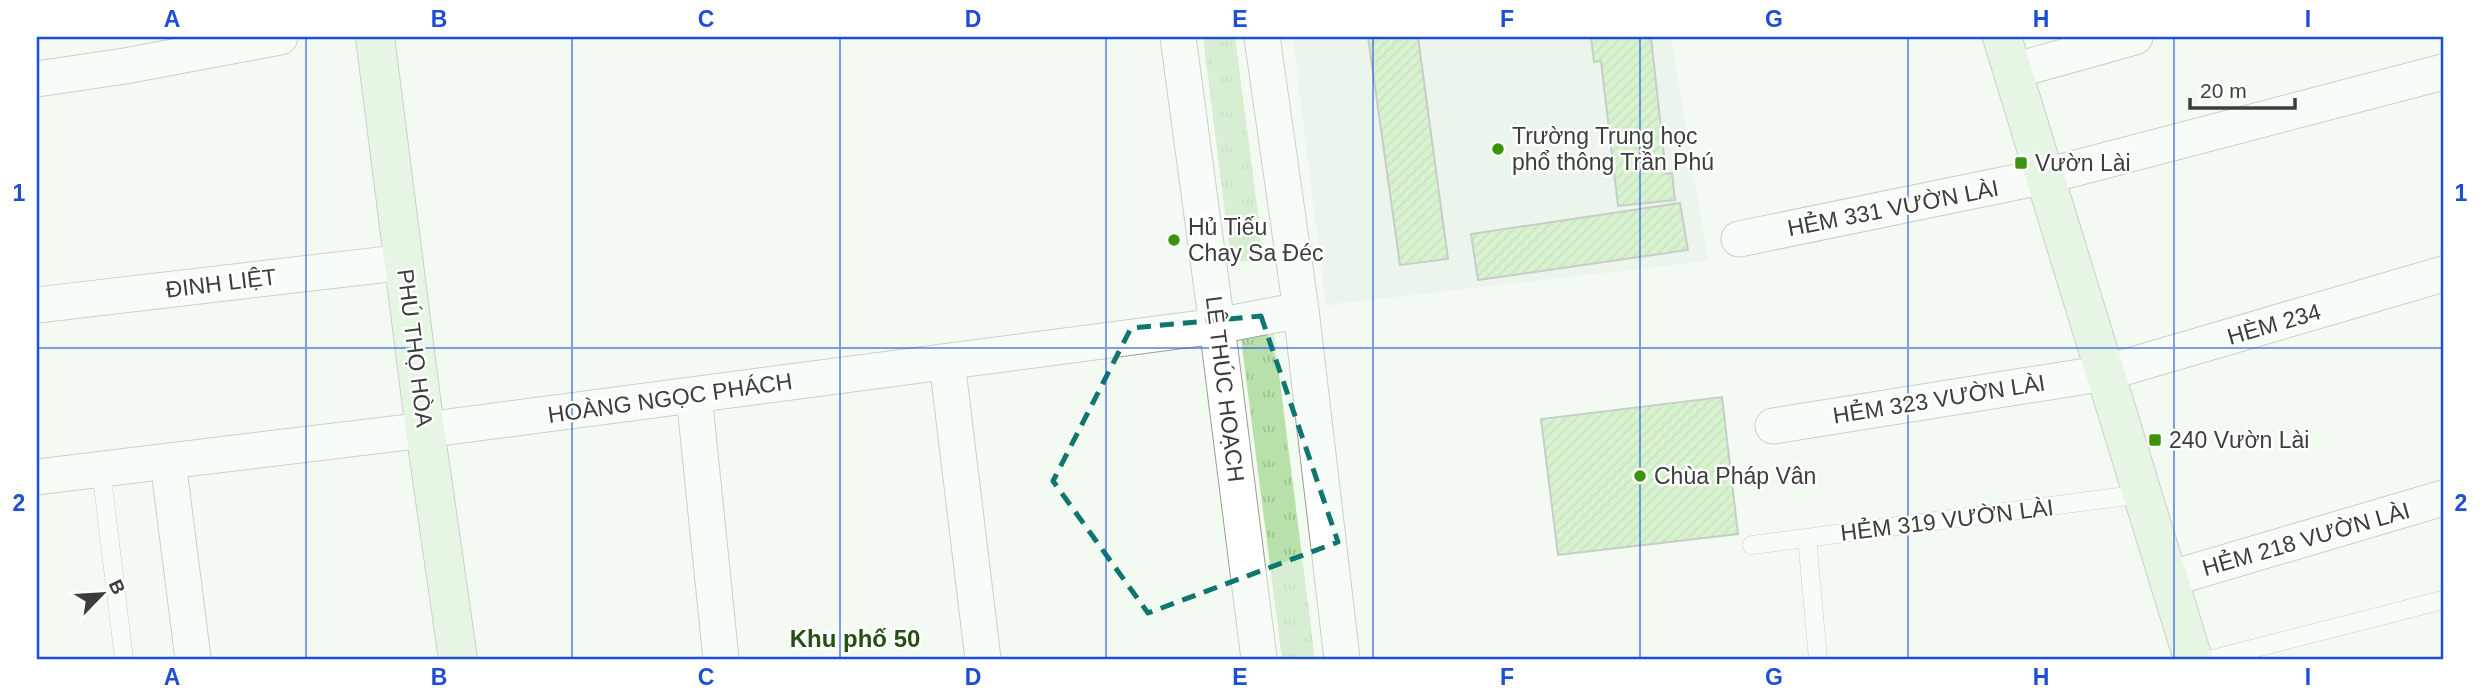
<svg xmlns="http://www.w3.org/2000/svg" width="2480" height="696" viewBox="0 0 2480 696" font-family="Arial,sans-serif">
<defs>
<pattern id="grass-tufts" width="24" height="20" patternUnits="userSpaceOnUse" patternTransform="scale(1.75)"><rect width="24" height="20" fill="#b7e0ab"/><path d="M3 7l-1-3M5 7V3M7 7l1-3M15 17l-1-3M17 17v-4M19 17l1-3" fill="none" stroke="#9ec194"/></pattern>
<pattern id="building-hatch" width="6" height="6" patternUnits="userSpaceOnUse" patternTransform="scale(1.75)"><rect width="6" height="6" fill="#b3e8a3"/><path d="M-1 1l2-2M0 6l6-6M5 7l2-2" fill="none" stroke="#9bc88d"/></pattern>
</defs>
<rect width="100%" height="100%" fill="#f3faf2"/>
<!-- built -->
<path fill="#e5f0e2" d="M1293,37H1671L1708,261L1326,305Z"/>
<!-- grass -->
<path fill="url(#grass-tufts)" d="M1203,37H1235L1264,260L1231,262Z
M1274,334L1315,659H1282L1241,339Z"/>
<!-- building -->
<path fill="url(#building-hatch)" stroke="#949992" stroke-width="2" d="M1368,37H1418L1448,259L1400,265Z
M1591,37H1651L1666,174L1672,173L1675,200L1618,206L1601,61L1594,62Z
M1680,203L1688,250L1478,280L1471,234Z
M1722,397L1738,534L1558,555L1541,419Z"/>
<g fill="none" stroke-linecap="round" stroke-linejoin="round">
<!-- lane casing -->
<g stroke="#989e97" stroke-width="19">
<path id="lane" d="M101,469L124,659
M1807,538L1818,659
M1752,545L2142,494
M2213,659L2443,600"/>
</g>
<!-- street casing -->
<g stroke="#989e97" stroke-width="37">
<path id="street" d="M1178,37L1217,326L1259,659
M1262,37L1301,310L1342,659
M2013,71L2135,37
M37,79L125,66L280,37
M1739,239L2046,176L2443,72
M37,305L405,262
M947,362L983,659
M694,395L721,659
M1773,426L2105,373L2443,274
M168,461L193,659
M37,477L425,430L1217,326L1301,310
M2169,579L2443,498"/>
</g>
<!-- secondary casing -->
<g stroke="#989e97" stroke-width="40">
<path id="secondary" d="M375,37L425,430L458,659
M2002,37L2193,659"/>
</g>
<!-- lane -->
<use href="#lane" stroke="#fff" stroke-width="18"/>
<!-- street -->
<use href="#street" stroke="#fff" stroke-width="35"/>
<!-- secondary -->
<use href="#secondary" stroke="#daf2d3" stroke-width="38"/>
</g>
<!-- marked area -->
<path d="M0 0H2480V696H0ZM1261,316L1338,542L1148,613L1053,481L1131,328Z" fill="#f3faf2" fill-opacity=".55" fill-rule="evenodd"/>
<path fill="none" stroke="#0f766e" stroke-width="5" stroke-dasharray="14 9" stroke-linejoin="round" d="M1261,316L1338,542L1148,613L1053,481L1131,328Z"/>
<!-- grid -->
<path fill="none" stroke="#1d4ed8" stroke-width="2" stroke-opacity="0.55" d="M306,37V659M572,37V659M840,37V659M1106,37V659M1373,37V659M1640,37V659M1908,37V659M2174,37V659M37,348H2443"/>
<!-- markers -->
<g fill="#3b950c" stroke="#fff" stroke-width="2.5">
<circle cx="1498" cy="149" r="7"/>
<rect x="2014" y="156" width="14" height="14" rx="3.5"/>
<circle cx="1174" cy="240" r="7"/>
<rect x="2148" y="433" width="14" height="14" rx="3.5"/>
<circle cx="1640" cy="476" r="7"/>
</g>
<g text-anchor="middle" dominant-baseline="central" stroke-width="5" stroke-linejoin="round" paint-order="stroke">
<!-- poi labels -->
<g font-size="23" fill="#3b3e3a" stroke="#fff" text-anchor="start">
<text x="1512" y="136">Trường Trung học<tspan x="1512" dy="26">phổ thông Trần Phú</tspan></text>
<text x="2035" y="163">Vườn Lài</text>
<text x="1188" y="227">Hủ Tiếu<tspan x="1188" dy="26">Chay Sa Đéc</tspan></text>
<text x="2169" y="440">240 Vườn Lài</text>
<text x="1654" y="476">Chùa Pháp Vân</text>
</g>
<!-- street labels -->
<g font-size="23" fill="#3b3e3a" stroke="#fff">
<text transform="translate(1893 208) rotate(-11)">HẺM 331 VƯỜN LÀI</text>
<text transform="translate(221 283) rotate(-7)">ĐINH LIỆT</text>
<text transform="translate(2274 324) rotate(-16)">HÈM 234</text>
<text transform="translate(415 348) rotate(83)">PHÚ THỌ HÒA</text>
<text transform="translate(1225 389) rotate(83)">LÊ THÚC HOẠCH</text>
<text transform="translate(670 398) rotate(-8)">HOÀNG NGỌC PHÁCH</text>
<text transform="translate(1939 399) rotate(-9)">HẺM 323 VƯỜN LÀI</text>
<text transform="translate(1947 520) rotate(-7)">HẺM 319 VƯỜN LÀI</text>
<text transform="translate(2306 539) rotate(-16)">HẺM 218 VƯỜN LÀI</text>
</g>
<!-- neighbourhood labels -->
<g font-size="24" font-weight="bold" fill="#255015" stroke="#fff">
<text x="855" y="638">Khu phố 50</text>
</g>
</g>
<!-- border -->
<rect width="2480" height="696" fill="none" stroke="#ffffff" stroke-width="77"/>
<!-- north arrow -->
<g transform="translate(102 594) rotate(65)" stroke="#ffffff" stroke-width="5" paint-order="stroke">
<path d="M0-5L12 26L0 18L-12 26Z" fill="#3b3e3a"/>
<text y="-10" font-size="19" font-weight="bold" text-anchor="middle" fill="#3b3e3a">B</text>
</g>
<!-- scale -->
<path d="M2190 98v10h105v-10" fill="none" stroke="#3b3e3a" stroke-width="3.5"/>
<text x="2200" y="98" font-size="21" fill="#3b3e3a" stroke="#ffffff" stroke-width="5" paint-order="stroke">20 m</text>
<rect x="38" y="38" width="2404" height="620" fill="none" stroke="#1d4ed8" stroke-width="2.5"/>
<g font-size="23" text-anchor="middle" font-weight="bold" fill="#1d4ed8">
<text x="172" y="27">A</text>
<text x="439" y="27">B</text>
<text x="706" y="27">C</text>
<text x="973" y="27">D</text>
<text x="1240" y="27">E</text>
<text x="1507" y="27">F</text>
<text x="1774" y="27">G</text>
<text x="2041" y="27">H</text>
<text x="2308" y="27">I</text>
<text x="19" y="201">1</text>
<text x="2461" y="201">1</text>
<text x="19" y="511">2</text>
<text x="2461" y="511">2</text>
<text x="172" y="685">A</text>
<text x="439" y="685">B</text>
<text x="706" y="685">C</text>
<text x="973" y="685">D</text>
<text x="1240" y="685">E</text>
<text x="1507" y="685">F</text>
<text x="1774" y="685">G</text>
<text x="2041" y="685">H</text>
<text x="2308" y="685">I</text>
</g>
</svg>
